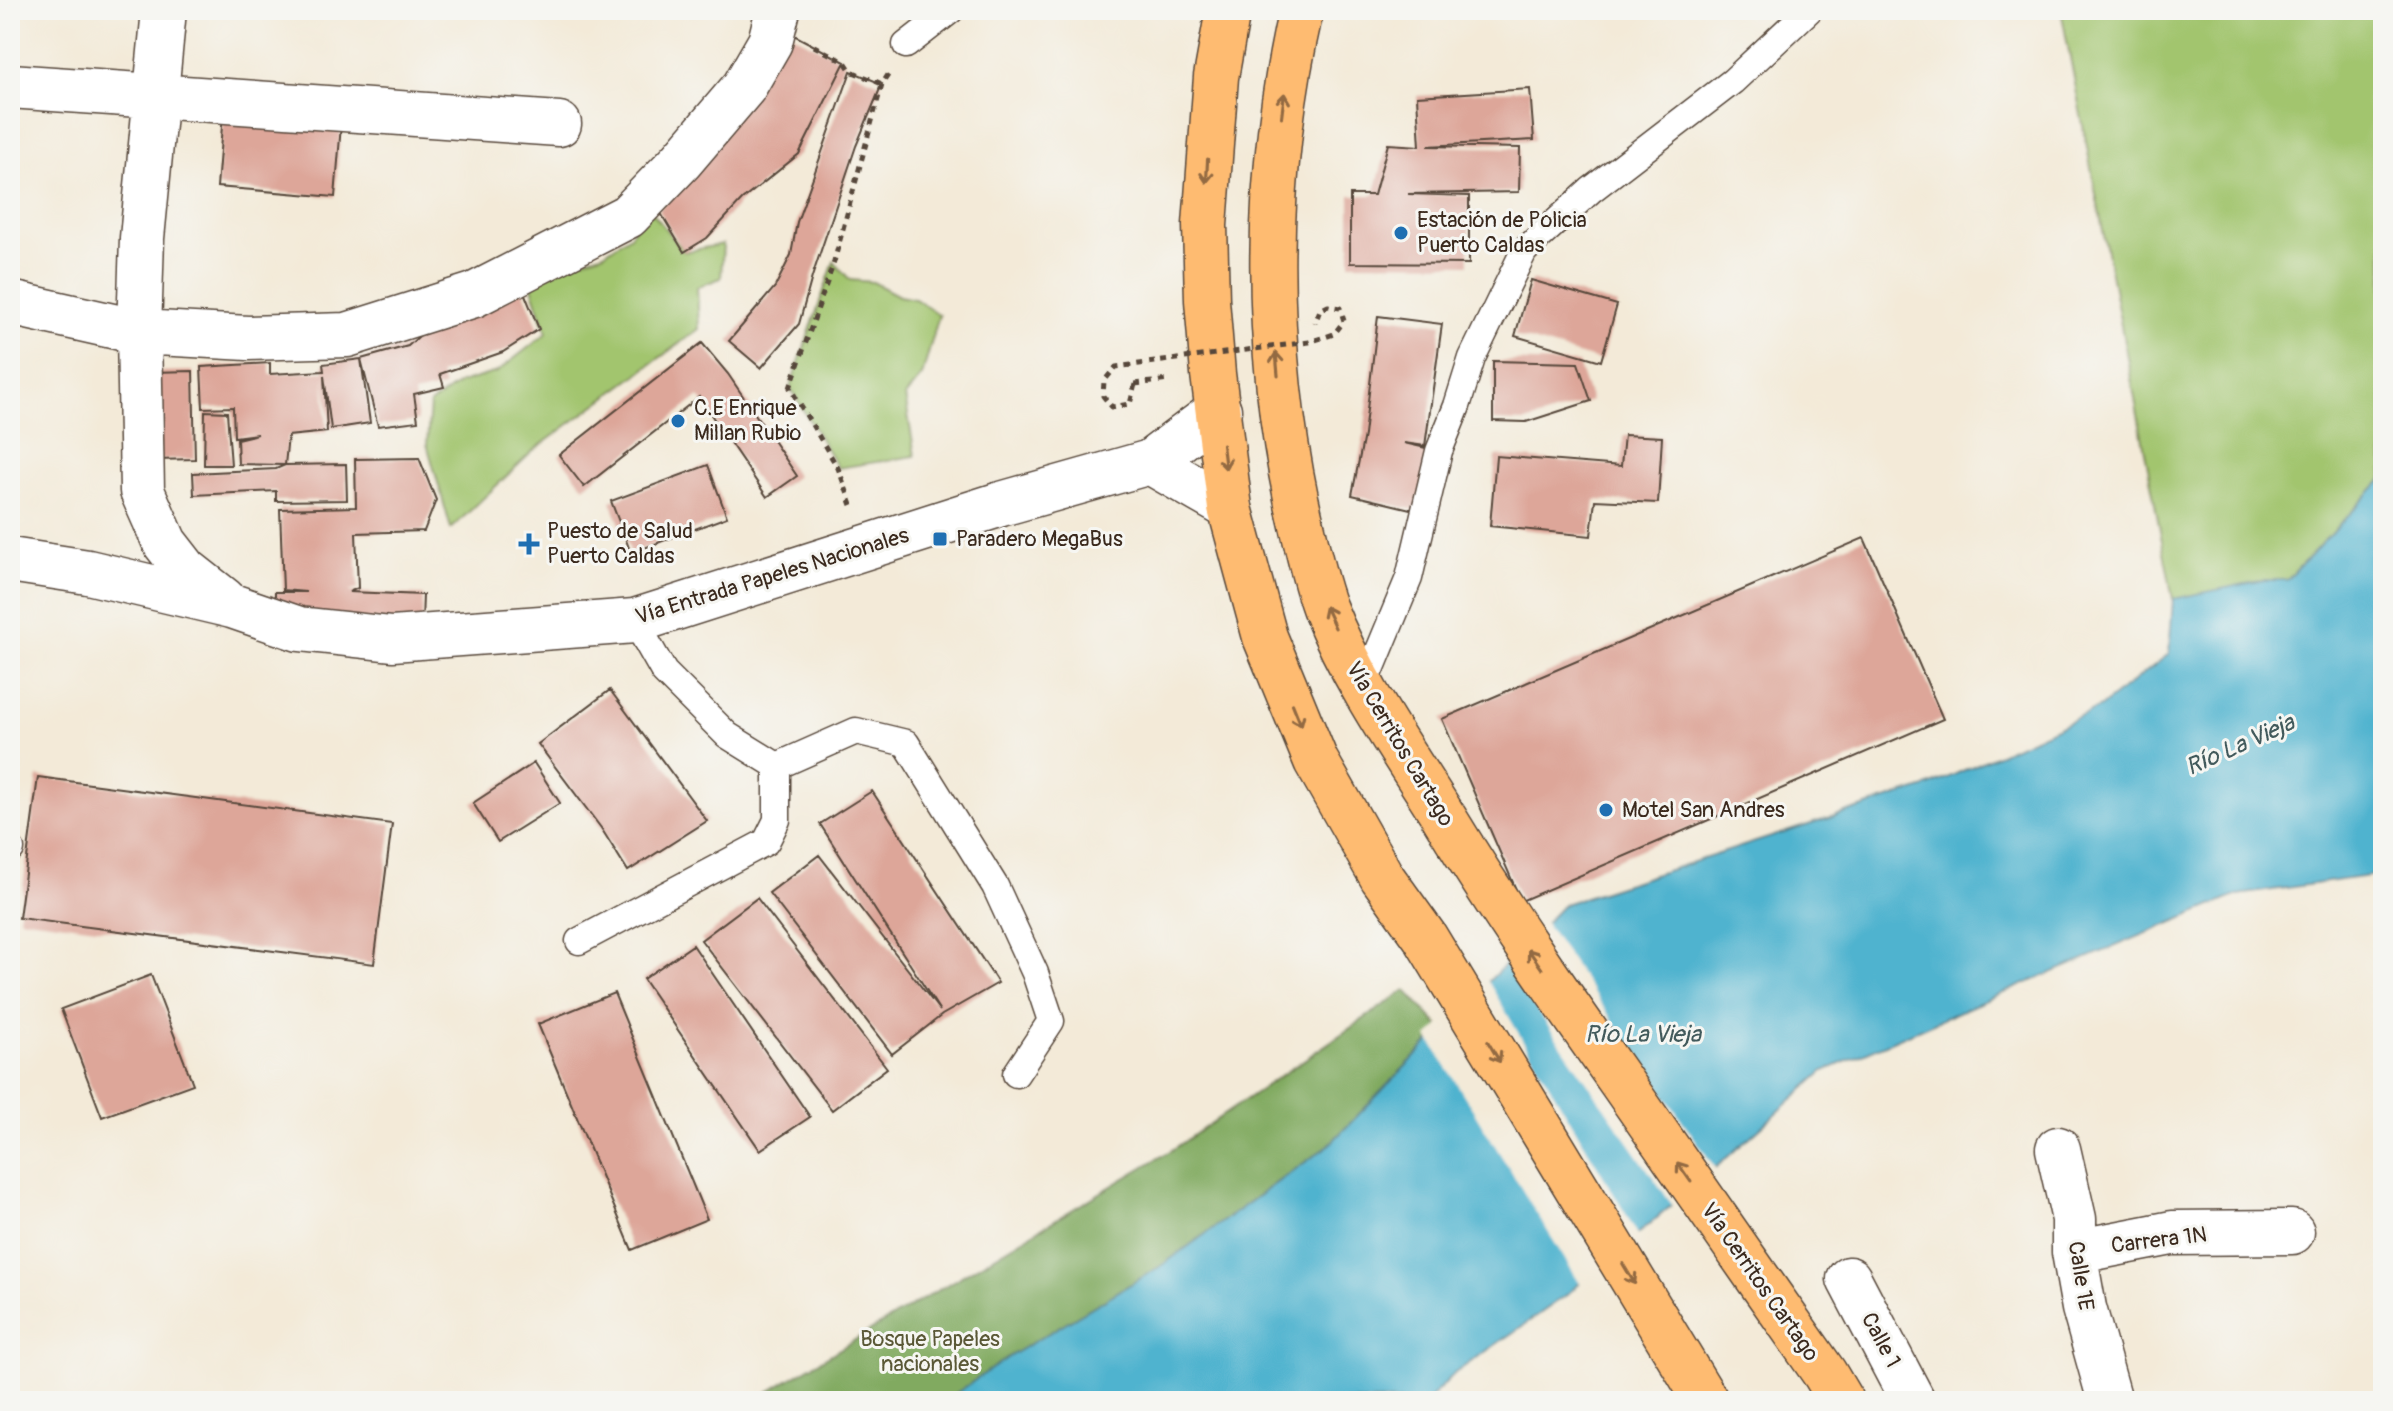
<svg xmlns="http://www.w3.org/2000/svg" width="2393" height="1411" viewBox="0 0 2393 1411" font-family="Pangolin,sans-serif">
<rect width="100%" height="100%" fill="#f6f6f2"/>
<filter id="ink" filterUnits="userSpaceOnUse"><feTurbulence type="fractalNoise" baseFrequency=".0125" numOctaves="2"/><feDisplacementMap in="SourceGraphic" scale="16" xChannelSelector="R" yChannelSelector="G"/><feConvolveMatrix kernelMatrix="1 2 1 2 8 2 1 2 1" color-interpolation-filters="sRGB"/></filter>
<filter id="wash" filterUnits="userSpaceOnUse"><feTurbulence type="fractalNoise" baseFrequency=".006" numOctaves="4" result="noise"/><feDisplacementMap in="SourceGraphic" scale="32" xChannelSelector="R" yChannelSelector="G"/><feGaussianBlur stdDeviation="1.8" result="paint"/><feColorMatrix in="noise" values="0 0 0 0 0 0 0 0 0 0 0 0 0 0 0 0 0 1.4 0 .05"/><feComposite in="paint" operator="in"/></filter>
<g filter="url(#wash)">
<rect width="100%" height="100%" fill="#f3ead8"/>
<!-- green -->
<path fill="#a2c56e" stroke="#6e7846" stroke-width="2" d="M2061,10H2383V479L2287,580L2173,599Z
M649,208L684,252L723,244L721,278L697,287L699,329L534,450L451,529L427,444L430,404L460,383L497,372L547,333L531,284L570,264L604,253L630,235Z
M834,262L850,280L873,282L899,296L915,299L939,315L922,376L905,396L915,456L838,468L790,388Z"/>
<!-- forest -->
<path fill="#81aa61" stroke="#5e6a40" stroke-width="2" d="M1406,990L1442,1029L1329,1145L1161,1266L1010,1356L945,1401H753L1175,1148Z"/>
<!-- water -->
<path fill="#50b3cf" stroke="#466e76" stroke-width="2" d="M2383,479V874L2238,895L1965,1009L1824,1071L1705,1177L1565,1296L1455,1373L1427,1401H945L1010,1356L1161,1266L1329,1145L1564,904L1932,785L2099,708L2169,654L2173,599L2264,580H2287Z"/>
<!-- pier -->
<path fill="#f3ead8" d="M1543,920L1718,1172L1675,1209L1503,961Z
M1486,978L1640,1238L1582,1287L1428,1037Z"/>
<g id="blocks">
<!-- building -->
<path fill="#dda699" d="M792,34L845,62L799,154L742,200L707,238L684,252L659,210Z
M851,71L882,84L856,146L812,277L799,324L761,368L729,341L775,287L791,255L797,222Z
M1530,89L1534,140L1428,146L1520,148L1519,192L1408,194L1469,196V264L1350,263V195H1374L1388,144L1420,146L1417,96Z
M223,114L341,125L335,197L217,187Z
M1531,280L1617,305L1601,361L1515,336Z
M522,287L539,329L503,352L440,374L444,387L414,394L418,421L378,426L361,359L370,423L331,429L324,376L327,432L288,436L285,465L238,464L237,439L258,434L234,437L233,407L203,408L201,367L270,363V374L324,371L323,364L361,359L408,346L427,329Z
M1378,316L1442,324L1425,446L1404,443L1439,451L1423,512L1352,495L1364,435Z
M702,343L728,374L797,476L767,497L699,397L584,487L559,455Z
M1493,361L1578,363L1591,401L1526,422L1493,421Z
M193,371L195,459L155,460L152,372Z
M205,411L227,412L231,465H204Z
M1624,435L1662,437L1658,503L1595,500L1591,536L1490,526L1496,456L1621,466Z
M419,458L436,500L424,531L356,533L358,588L349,592L423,595L422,622L275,618V592H306L283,590L280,509L356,507L355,459Z
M346,464L347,500L276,501V491L194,495L193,473L276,469L285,465Z
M708,465L727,517L631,553L611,501Z
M1864,538L1943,719L1521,901L1442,719Z
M610,690L707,821L628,871L601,828L538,744Z
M534,763L560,803L498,842L473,803Z
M38,777L392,824L374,964L19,918Z
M872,791L998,983L942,1015L892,1054L769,893L819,855L940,1011L820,824Z
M757,898L887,1068L832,1110L701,940Z
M693,945L810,1117L760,1150L643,979Z
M151,975L193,1084L102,1117L61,1009Z
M614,993L707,1219L632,1250L538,1024Z"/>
</g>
</g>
<g filter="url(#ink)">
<use href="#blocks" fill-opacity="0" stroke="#57473a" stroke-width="2"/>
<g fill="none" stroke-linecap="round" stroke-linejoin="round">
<!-- lane casing -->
<g stroke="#57473a" stroke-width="29">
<path id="lane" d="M906,45L951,10
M635,621L664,672L727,735L777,766L856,731L906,743L995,886L1035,973L1051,1021L1016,1074
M1363,689L1409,578L1439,451L1457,406L1472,358L1524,251L1591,190L1733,81L1809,10
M10,848L11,849
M579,941L766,842L777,820V766"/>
</g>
<!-- street casing -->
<g stroke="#57473a" stroke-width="47">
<path id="street" d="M164,10L142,238L139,332L142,491L165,543L186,570L224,600
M10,86L559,124
M10,303L139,332L248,338L347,335L474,295L628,216L681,161L744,87L770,42L778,10
M1150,462L1230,508
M10,560L88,572L232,606L299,629L392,639L635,621L1001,504L1150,462L1219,410
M2058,1149L2074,1219V1252L2084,1308L2110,1401
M2074,1252L2172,1233L2292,1232
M1849,1279L1913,1401"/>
</g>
<!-- highway casing -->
<g stroke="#57473a" stroke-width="47">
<path id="highway" d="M1228,10L1216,77L1205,225L1207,300L1213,374L1230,508L1265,637L1316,761L1382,877L1425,937L1706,1401
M1301,10C1264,172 1263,341 1297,503C1305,537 1312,574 1324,607C1354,683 1402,750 1445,819C1499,908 1559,994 1619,1079C1688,1178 1756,1276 1825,1374L1841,1401"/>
</g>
<!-- path -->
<path stroke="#57473a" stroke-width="5" stroke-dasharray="6 6" stroke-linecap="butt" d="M814,46L845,62L851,71L882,84
M1135,384L1169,380
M852,505L838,468L790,388L834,262L882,84L888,75"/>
<!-- lane -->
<use href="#lane" stroke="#fff" stroke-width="26"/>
<!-- street -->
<use href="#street" stroke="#fff" stroke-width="44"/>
<!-- highway -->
<use href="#highway" stroke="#febb71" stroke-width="44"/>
<!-- path-bridge -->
<path stroke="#57473a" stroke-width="5" stroke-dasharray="6 6" stroke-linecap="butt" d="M1135,384L1130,404L1112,407L1103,396L1104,381L1116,367L1309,342L1334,334L1344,321L1340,308L1328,306L1320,310L1315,323"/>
</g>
<!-- one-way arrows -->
<defs><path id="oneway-shaft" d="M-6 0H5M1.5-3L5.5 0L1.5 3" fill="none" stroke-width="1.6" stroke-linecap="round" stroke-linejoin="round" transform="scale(2)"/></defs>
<g stroke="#936b43">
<use href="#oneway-shaft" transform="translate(1283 105) rotate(-83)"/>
<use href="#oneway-shaft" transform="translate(1207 171) rotate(93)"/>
<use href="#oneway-shaft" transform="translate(1277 364) rotate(-95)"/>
<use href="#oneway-shaft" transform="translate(1224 457) rotate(83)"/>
<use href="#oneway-shaft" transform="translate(1330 617) rotate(-115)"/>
<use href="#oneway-shaft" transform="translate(1297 715) rotate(68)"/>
<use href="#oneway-shaft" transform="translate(1535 959) rotate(-125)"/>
<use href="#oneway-shaft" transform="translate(1494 1052) rotate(59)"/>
<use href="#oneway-shaft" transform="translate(1684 1172) rotate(-125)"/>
<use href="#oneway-shaft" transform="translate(1629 1274) rotate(59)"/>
</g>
</g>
<!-- markers -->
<g fill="#1f6fb2" stroke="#f6f6f2" stroke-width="3">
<circle cx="1401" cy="233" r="8"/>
<circle cx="678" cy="421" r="8"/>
<rect x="932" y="531" width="16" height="16" rx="4"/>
<path d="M525 532h8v8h8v8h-8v8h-8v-8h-8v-8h8z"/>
<circle cx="1606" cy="810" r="8"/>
</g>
<g text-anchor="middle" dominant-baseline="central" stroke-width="6" stroke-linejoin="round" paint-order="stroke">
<!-- poi labels -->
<g font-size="22" fill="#3b2a1e" stroke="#f6f6f2" text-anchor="start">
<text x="1417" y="220">Estación de Policia<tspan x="1417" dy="25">Puerto Caldas</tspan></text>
<text x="694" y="408">C.E Enrique<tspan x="694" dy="25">Millan Rubio</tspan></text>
<text x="547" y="531">Puesto de Salud<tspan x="547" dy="25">Puerto Caldas</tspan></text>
<text x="956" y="539">Paradero MegaBus</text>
<text x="1622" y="810">Motel San Andres</text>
</g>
<!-- street labels -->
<g font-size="22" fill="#3b2a1e" stroke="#f6f6f2">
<text transform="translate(772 576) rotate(-17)">Vía Entrada Papeles Nacionales</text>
<text transform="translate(1400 744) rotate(59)">Vía Cerritos Cartago</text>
<text transform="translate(2159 1240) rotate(-7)">Carrera 1N</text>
<text transform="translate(2081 1276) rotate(81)">Calle 1E</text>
<text transform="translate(1760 1282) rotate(55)">Vía Cerritos Cartago</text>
<text transform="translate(1881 1340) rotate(62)">Calle 1</text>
</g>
<!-- park labels -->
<g font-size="22" fill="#5a5836" stroke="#f6f6f2">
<text x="930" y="1339">Bosque Papeles<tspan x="930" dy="25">nacionales</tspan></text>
</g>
<!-- water labels -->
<g font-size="24" font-style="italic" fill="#425a5c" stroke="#f6f6f2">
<text transform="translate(2240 745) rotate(-24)">Río La Vieja</text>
<text x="1643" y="1034">Río La Vieja</text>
</g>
</g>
<!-- margin -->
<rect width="2393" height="1411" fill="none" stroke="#f6f6f2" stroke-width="40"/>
</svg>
